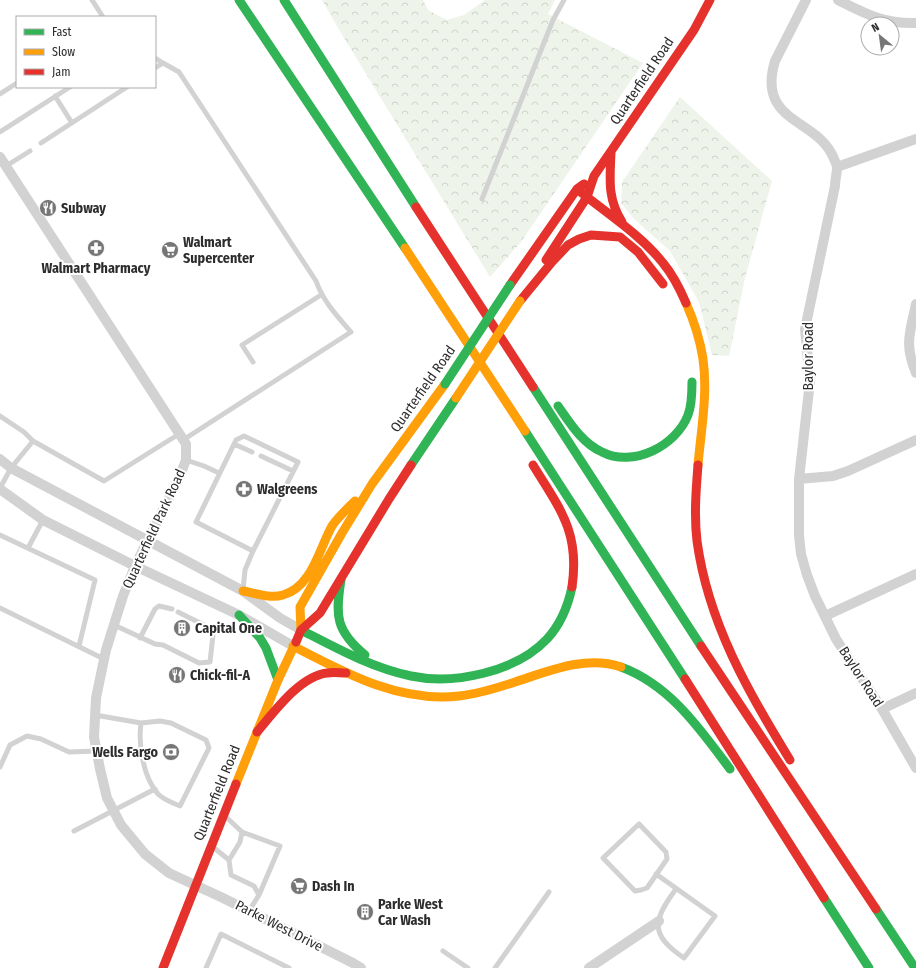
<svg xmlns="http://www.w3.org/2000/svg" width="916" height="968" viewBox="0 0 916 968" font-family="'Fira Sans Condensed',sans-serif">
<defs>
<pattern id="forest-crowns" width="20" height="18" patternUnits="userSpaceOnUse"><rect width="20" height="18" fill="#eff4eb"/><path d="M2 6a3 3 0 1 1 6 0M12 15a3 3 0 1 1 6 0" fill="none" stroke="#cdd2ca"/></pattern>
</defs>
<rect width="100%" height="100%" fill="#fff"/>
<!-- forest -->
<path fill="url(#forest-crowns)" d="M322,0H423L428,10L447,20L464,15L485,0H555L548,14L643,63L521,242L490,277L338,28Z
M680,97L772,181L745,278L729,356L712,355L699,302L670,251L634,219L621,203L622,182Z"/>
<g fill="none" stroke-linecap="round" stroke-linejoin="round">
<!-- lane -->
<path stroke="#d2d2d2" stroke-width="5" d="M92,0L103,17
M155,58L163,63L155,68
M163,63L179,72L316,281C323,301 337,316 351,332L183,440
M0,94L17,83
M55,96L72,123
M0,132L70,87
M41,143L127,87
M6,166L30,151
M482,199L553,20L564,0
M253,362L242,345L321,295
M0,416L24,432L33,441L104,481L179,434
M244,436L298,462L253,551L196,522L236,440Z
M234,444L252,452
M261,456L293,471
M186,460L204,466L219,473
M0,488L11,468L33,441
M0,535L95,580L79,646
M28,548L43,520
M243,590L245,570L253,551
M0,608L104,659
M114,625L155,644L163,645L199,663L210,662L213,635L210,628L178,612
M140,638L155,609L159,606L172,609
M95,715L141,723L160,721L171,723L206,740L209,748L180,806C173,803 164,800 158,794C143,777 138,744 141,723
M0,767L10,745L27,736L41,739L69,752L96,751
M225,816L242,832L240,842L229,860
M639,824L666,852L667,859L647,888L641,890L635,891L603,858Z
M74,831L155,789
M242,832L280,846L259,895
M213,847L229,860L231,875L254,886L259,895L249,911
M656,874L715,916L684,958C650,935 652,921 676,889
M443,951L468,968
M206,968L221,934L289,968
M495,968L549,892"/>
<!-- street -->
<path stroke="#d2d2d2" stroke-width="10" d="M806,0L775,61C756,124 819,118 834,159C835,161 837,165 837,168C837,173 835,180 835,186L805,329L810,381L799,479V535L801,554L807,575L815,596L836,639L882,709L916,768
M838,0C866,14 884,24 916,23
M0,157L186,444V460L179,478L135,566L123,596L106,650L96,698L94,737L100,769L107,798L121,825L145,854L169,873L223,898L353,963L361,968
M837,167L916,139
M916,304C910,333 904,344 916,373
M0,459L11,468L243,591L280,618L301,630
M799,479L833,476L848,471L916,440
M0,489L43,520L135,566L239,615L293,646
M825,616L916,574
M882,709L916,693
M589,968L659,921"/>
<!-- fast -->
<path stroke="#30b455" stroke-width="9" d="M239,0L405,248
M284,0L416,207
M533,387L701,646
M558,406C570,423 582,443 602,452C633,468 676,446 688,415C692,405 692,393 692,382
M525,431L685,679
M411,465L456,398
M341,580C335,616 336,631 365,655
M239,615L260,638L266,648L278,680
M301,630C336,648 372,668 411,676C454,685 516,672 547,639C560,625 568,606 572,587
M621,667C670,685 700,729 730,769
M824,898L869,968
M876,909L915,968"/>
<!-- slow -->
<path stroke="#ff9f0a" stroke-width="9" d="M405,248L525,431
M686,303C694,321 700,339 703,359C708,394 701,430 698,465
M243,591C255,593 270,599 283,595C312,587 319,549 332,526C338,517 347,509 355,501
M301,630L300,607L342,533L372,484L445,384
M293,646C345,673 399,703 459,696C478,694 497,688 515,682C549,671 586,655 621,667
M236,784L278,680L296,642"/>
<!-- jam -->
<path stroke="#e5322d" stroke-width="9" d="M611,152C610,179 607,198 622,222
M577,189C606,213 640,234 663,263C673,275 680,289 686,303
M416,207L533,387
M546,260L587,197L594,176L694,30L710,0
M510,285L577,189L584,184
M520,301L552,262L568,245L579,239L591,235L620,237L638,252L663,284
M533,465C560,509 580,532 572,587
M698,465C696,490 694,516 697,541C708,622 748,692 790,760
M296,642L301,630L320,613L389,499L411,465
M701,646L876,909
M685,679L824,898
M257,732C274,712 300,676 327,673C333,672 340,673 346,673
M163,968L236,784"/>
<!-- fast-bridge -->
<path stroke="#30b455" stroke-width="9" d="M445,384L510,285"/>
<!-- slow-bridge -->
<path stroke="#ff9f0a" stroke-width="9" d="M456,398L520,301"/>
</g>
<!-- icons -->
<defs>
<g id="restaurant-disc" transform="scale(0.9)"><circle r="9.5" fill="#767676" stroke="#fff"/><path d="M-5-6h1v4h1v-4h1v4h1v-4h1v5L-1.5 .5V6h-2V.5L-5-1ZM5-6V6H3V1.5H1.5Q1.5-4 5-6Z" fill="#fff"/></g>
<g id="pharmacy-disc" transform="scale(0.9)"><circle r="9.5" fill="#767676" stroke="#fff"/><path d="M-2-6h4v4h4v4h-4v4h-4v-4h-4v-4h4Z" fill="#fff"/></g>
<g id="supermarket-disc" transform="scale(0.9)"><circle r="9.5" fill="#767676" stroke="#fff"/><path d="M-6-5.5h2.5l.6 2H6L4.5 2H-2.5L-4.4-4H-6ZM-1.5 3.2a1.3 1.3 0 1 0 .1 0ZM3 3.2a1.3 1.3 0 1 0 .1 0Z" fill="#fff"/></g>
<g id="building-disc" transform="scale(0.9)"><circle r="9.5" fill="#767676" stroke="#fff"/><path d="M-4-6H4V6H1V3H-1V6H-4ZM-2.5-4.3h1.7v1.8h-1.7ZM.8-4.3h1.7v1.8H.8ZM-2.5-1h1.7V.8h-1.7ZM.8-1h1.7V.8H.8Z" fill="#fff"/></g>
<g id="bank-disc" transform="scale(0.9)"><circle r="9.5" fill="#767676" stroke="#fff"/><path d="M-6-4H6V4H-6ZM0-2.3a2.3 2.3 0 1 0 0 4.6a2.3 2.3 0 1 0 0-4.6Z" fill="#fff"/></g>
</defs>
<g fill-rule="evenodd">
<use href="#restaurant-disc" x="48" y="208"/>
<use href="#pharmacy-disc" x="96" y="248"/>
<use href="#supermarket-disc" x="170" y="250"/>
<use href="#pharmacy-disc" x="244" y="489"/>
<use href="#building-disc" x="182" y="628"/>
<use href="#restaurant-disc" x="177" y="675"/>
<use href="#bank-disc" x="171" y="752"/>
<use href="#supermarket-disc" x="299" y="886"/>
<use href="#building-disc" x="365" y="912"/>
</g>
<g text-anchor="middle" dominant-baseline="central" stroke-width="4" stroke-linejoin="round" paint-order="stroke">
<!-- street labels -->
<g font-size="14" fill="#2d2d2d" stroke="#fff">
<text transform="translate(642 81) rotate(-56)">Quarterfield Road</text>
<text transform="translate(808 356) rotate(-90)">Baylor Road</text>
<text transform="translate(423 389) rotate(-55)">Quarterfield Road</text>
<text transform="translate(154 529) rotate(-65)">Quarterfield Park Road</text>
<text transform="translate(861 677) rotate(57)">Baylor Road</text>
<text transform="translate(217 793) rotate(-68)">Quarterfield Road</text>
<text transform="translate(279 926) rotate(27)">Parke West Drive</text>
</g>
<!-- poi labels -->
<g font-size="14" font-weight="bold" fill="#2d2d2d" stroke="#fff" text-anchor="start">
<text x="61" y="208">Subway</text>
<text x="183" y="242">Walmart<tspan x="183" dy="16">Supercenter</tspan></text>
<text x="96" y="268" text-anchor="middle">Walmart Pharmacy</text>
<text x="257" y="489">Walgreens</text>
<text x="195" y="628">Capital One</text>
<text x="190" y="675">Chick-fil-A</text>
<text x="158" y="752" text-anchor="end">Wells Fargo</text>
<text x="312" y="886">Dash In</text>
<text x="378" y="904">Parke West<tspan x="378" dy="16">Car Wash</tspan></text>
</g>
</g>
<!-- legend -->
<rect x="16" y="16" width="140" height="72" fill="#ffffff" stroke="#ababab"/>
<rect x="24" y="29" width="20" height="6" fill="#30b455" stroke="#ababab"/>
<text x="52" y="36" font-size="12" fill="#2d2d2d">Fast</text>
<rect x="24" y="49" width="20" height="6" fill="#ff9f0a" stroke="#ababab"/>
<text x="52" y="56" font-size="12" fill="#2d2d2d">Slow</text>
<rect x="24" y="69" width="20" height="6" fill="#e5322d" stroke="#ababab"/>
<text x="52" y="76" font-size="12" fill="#2d2d2d">Jam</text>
<!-- north arrow -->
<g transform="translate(880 36) rotate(331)"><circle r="19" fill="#ffffff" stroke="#ababab"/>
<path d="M0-3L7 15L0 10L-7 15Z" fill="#767676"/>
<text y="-6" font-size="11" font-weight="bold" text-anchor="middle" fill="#2d2d2d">N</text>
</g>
</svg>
